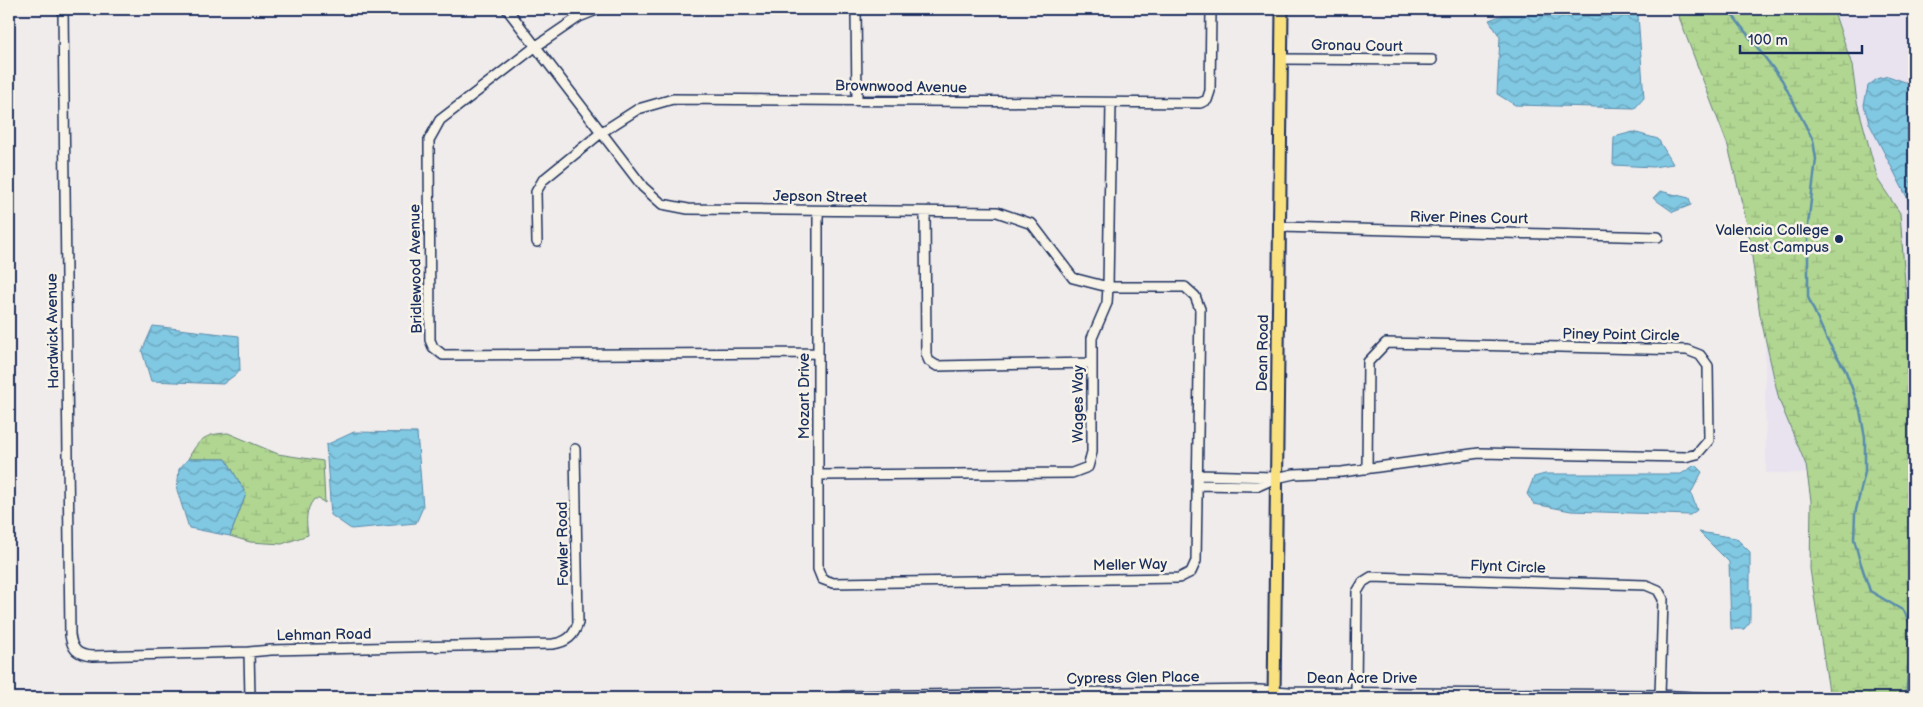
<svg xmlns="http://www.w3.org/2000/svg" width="1923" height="707" viewBox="0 0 1923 707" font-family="'Balsamiq Sans',sans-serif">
<defs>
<pattern id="wetland-marsh" width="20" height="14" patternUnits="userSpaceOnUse" patternTransform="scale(1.25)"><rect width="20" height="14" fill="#b1d691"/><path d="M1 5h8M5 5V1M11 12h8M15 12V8" fill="none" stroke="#98b87f"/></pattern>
<pattern id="water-waves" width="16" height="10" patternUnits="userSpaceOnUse" patternTransform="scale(1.25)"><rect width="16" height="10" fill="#81c8e2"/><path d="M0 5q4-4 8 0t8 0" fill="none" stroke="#69a3ba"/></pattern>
</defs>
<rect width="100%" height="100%" fill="#f0eceb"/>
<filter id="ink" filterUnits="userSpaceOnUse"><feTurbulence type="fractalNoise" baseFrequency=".02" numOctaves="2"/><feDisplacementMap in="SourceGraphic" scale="10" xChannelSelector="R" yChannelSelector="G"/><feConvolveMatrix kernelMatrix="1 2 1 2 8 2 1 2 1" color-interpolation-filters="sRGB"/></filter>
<g filter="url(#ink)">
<!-- built -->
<path fill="#e8e3ef" d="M1762,9H1914V475L1766,473Z"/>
<!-- wetland -->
<path fill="url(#wetland-marsh)" stroke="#668278" d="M1678,9H1833L1852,65L1857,102L1878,180L1900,213L1914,409V698H1830L1810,569L1811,501L1806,465L1779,400L1760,315L1748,228L1728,146L1680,20Z
M228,433L278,454L323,461L325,503L319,499H314C305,511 306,521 308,535L282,544L250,542L230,536L246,494L226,459H188C199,439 204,434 228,433Z"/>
<!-- water -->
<path fill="url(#water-waves)" stroke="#588bad" d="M1503,15H1638L1644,98L1635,108L1515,105L1497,94L1500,37L1489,20Z
M1888,76L1908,83L1914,92V211L1869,123L1864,105L1868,86L1877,79Z
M1633,132L1658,139L1673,164L1653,167L1613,165L1614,137Z
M1660,191L1689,198L1691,205L1673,212L1653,198Z
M153,326L239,336L240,371L223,384L151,381L142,351Z
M354,432L417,433L423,507L416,523L351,529L331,515L326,445Z
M188,459H226L246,494L230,536L189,528L177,490L179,469Z
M1695,465L1702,472L1691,493L1697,510L1690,515L1571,511L1534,504L1527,494L1534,477L1545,474H1681Z
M1699,532L1736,538L1750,552V622L1744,629H1731L1729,562Z"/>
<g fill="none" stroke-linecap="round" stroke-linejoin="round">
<!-- stream -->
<path stroke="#588bad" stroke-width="2.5" d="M1728,9L1782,80L1813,140L1816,159L1808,225V297L1827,340L1845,369L1860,410L1865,438V472L1855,514L1854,539L1859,558L1870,591L1904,611L1912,627L1906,698"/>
<!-- minor casing -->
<g stroke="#1b2f5e" stroke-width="12">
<path id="minor" d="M63,9L70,635C72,649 77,655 92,656L249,652L271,650L553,644C567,642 574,636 578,623L575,449
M507,9L643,187L662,204L688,209L997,212L1032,224L1073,278L1108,287H1185L1195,296L1200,309L1196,561L1191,572L1179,578L833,583L822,579L818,569V211
M599,9L579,17L535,47L440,120L429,140L430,340L433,347L443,355L817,353
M856,9L857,100
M1281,59L1432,60
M925,212L926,354L929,361L937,366L1092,363
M1280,227L1658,237
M537,242L536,192L543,180L602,132L638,109L673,99L1200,103L1207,100L1210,91L1211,9
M818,475L1072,473L1088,467L1092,452V338L1107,303L1108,287L1111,103
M1198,475L1274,477
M1198,485L1258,486L1276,478L1294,474L1342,472L1479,453L1685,457L1697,454L1709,440L1708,366L1700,355L1687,350L1386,343L1368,362L1367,469
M249,652L250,698
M1356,692L1357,592L1363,582L1371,577L1646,585L1658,590L1663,599L1660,695
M843,696L1259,690L1289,692L1660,695L1708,698"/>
</g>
<!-- major casing -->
<g stroke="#1b2f5e" stroke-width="15">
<path id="major" d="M1274,698L1282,9"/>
</g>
<!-- minor -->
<use href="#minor" stroke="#f7f3e8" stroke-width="9"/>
<!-- major -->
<use href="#major" stroke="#fae180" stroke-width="11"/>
</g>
</g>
<!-- markers -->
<circle fill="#1b2f5e" stroke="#f7f3e8" stroke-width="2" cx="1839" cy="239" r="5"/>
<g text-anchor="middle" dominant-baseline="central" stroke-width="5" stroke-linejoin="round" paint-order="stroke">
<!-- street labels -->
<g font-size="15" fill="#1b2f5e" stroke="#f7f3e8">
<text transform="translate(1357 46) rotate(1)">Gronau Court</text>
<text transform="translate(901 87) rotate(1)">Brownwood Avenue</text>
<text transform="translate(820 197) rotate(1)">Jepson Street</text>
<text transform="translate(1469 218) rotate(1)">River Pines Court</text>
<text transform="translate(416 269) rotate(-91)">Bridlewood Avenue</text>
<text transform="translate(53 331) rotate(-91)">Hardwick Avenue</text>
<text transform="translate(1621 335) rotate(1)">Piney Point Circle</text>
<text transform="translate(1263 353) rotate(-89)">Dean Road</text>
<text transform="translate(804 396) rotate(-90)">Mozart Drive</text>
<text transform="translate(1078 404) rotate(-90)">Wages Way</text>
<text transform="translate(563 544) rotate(-91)">Fowler Road</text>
<text transform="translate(1130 565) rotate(-1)">Meller Way</text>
<text transform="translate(1508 567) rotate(2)">Flynt Circle</text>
<text transform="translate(324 635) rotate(-1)">Lehman Road</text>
<text transform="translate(1133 678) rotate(-1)">Cypress Glen Place</text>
<text x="1362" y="678">Dean Acre Drive</text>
</g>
<!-- poi labels -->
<g font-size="15" fill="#1b2f5e" stroke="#f7f3e8" text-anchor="end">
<text x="1829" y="230">Valencia College<tspan x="1829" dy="17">East Campus</tspan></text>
</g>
</g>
<!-- margin -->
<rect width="1923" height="707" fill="none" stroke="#f7f3e8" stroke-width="30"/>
<rect x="15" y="15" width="1893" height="677" fill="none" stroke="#1b2f5e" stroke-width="2" filter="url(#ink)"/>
<!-- scale -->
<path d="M1740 45v8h122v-8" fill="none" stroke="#1b2f5e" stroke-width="2.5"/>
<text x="1748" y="45" font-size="15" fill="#1b2f5e" stroke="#f7f3e8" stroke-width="4" paint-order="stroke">100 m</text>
</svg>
